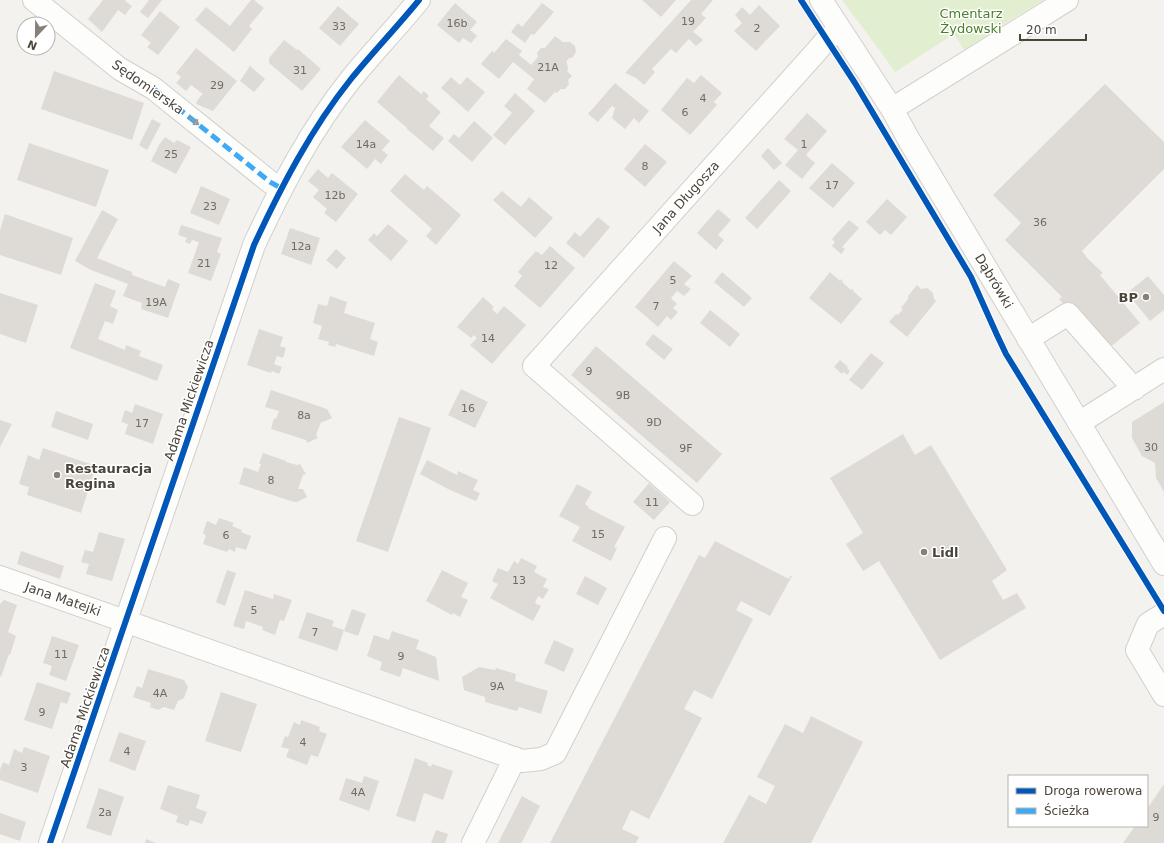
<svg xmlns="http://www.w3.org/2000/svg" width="1164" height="843" viewBox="0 0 1164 843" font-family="'DejaVu Sans',sans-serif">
<rect width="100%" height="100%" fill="#f4f2ee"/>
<!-- green -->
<path fill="#e1eecf" d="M842,0H1043L964,50L954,34L895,72L878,48Z"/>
<!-- building -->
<path fill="#dedbd6" d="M103,0H126L125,1L132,6L125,15L118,10L102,32L88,19Z
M149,0H162L148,18L140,12Z
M251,0H254L264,8L249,26L252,29L234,52L195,20L206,7L230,26Z
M642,0H676L661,17Z
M691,0H713L701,14L706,18L693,32L696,34L703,40L696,46L689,39L676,53L671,49L652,69L655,72L644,85L636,78L625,73Z
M455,3L477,22L470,30L477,36L471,43L463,38L459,43L437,25Z
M542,3L554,12L534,35L531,34L525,43L511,32L518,23L522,27Z
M759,5L780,26L756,51L734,31L742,23L735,15L742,7L750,15Z
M338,6L359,24L340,46L319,28Z
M160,11L180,27L158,55L147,47L151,43L141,35Z
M555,36L563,42H570L575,46L576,52L572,58H569L566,62L567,63L568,70L567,71L572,76L568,80L569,84L565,89H561L557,93L555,92L545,103L527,89L534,79L513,62L499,79L481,64L492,51L494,53L506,39L522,51L519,55L531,65L538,57L537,53L541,48H545Z
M284,40L297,50L298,49L321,69L302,91L269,63V58Z
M196,48L237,81L213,111L196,104L198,99L203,94L191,85L186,91L176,83L181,77L176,73Z
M250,66L265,79L254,92L240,81Z
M54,71L144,103L132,140L41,109Z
M399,75L421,94L424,91L429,96L426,99L441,112L429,126L444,138L433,151L407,129V128L377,102Z
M701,75L722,93L714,102L717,105L690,135L661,110L687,78L694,83Z
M451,77L460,85L467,77L485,92L468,112L441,88Z
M615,83L649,111L639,123L634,118L625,129L612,118L615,108L612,106L598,122L588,114Z
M1105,84L1164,142V169L1082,251L1088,259L1103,273L1100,275L1140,323L1104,352L1059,299L1062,297L1005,240L1021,223L993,195Z
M515,93L535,111L505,145L493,135L512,113L504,106Z
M807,113L827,131L806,155L815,163L802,179L785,165L798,150L784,139Z
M152,119L161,124L147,150L139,145Z
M365,120L390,141L382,150L388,155L381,164L375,159L367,169L341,147Z
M474,121L493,138L472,162L448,141L454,134L459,138Z
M165,137L174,143L177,140L191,147L176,174L151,161L159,145Z
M29,143L109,170L96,207L17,180Z
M645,144L667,162L645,187L624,169Z
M768,148L782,163L774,170L761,156Z
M832,163L855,183L833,208L809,188Z
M318,169L328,178L332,173L358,194L336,222L324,213L327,209L313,197L319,190L308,181Z
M405,174L424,190L427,186L461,215L436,245L426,236L432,229L390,191Z
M779,180L791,191L757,229L745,218Z
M201,186L230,199L219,225L190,213Z
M502,191L521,207L529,197L553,218L535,238L493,200Z
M887,199L907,217L891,235L885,230L880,235L866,222Z
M718,209L731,220L718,235L724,240L716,250L697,233Z
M102,210L118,219L97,258L132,272V275L165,287L168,279L180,284L168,318L141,309L142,303L123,296L128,284L91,270L75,261Z
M5,214L73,238L61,275L0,255V230Z
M598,217L610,227L584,258L566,243L575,232L580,237Z
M849,220L859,228L842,247L845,249L841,254L832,246L835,242L832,239Z
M388,224L408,241L391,261L368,240L374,233L377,236Z
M181,225L222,238L217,252L221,254L211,281L188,273L199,242L192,240L190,244L185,242L187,238L178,235Z
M290,228L320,238L311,265L281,254Z
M550,246L575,268L540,308L514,286L522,276L518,272L527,261L536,251L542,255Z
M336,249L346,258L337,269L326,260Z
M674,261L692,276L684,284L691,289L684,296L677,291L671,298L677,304L673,308L678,312L671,320L667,316L658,327L635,307Z
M722,272L752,298L744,307L714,282Z
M830,272L840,281L841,279L843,281L842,282L851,290L852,289L854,290L853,291L862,299L841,324L809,298Z
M1148,276L1164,295V310L1150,321L1127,293Z
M95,283L116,291L110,306L118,310L113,324L105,321L98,339L125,350L126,345L141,351L139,356L163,365L157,381L70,348Z
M917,285L921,289L927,288L933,293L934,299L936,301L907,337L889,322L896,314L898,315L903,309L901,308L908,299V296Z
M0,293L38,305L26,343L0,334Z
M330,296L347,302L344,313L375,323L370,339L378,342L374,356L336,344L335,347L328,345L329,342L318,339L322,326L313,323L318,304L327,306Z
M483,297L494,307L492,309L497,314L504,306L526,325L492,364L470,345L477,338L474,335L471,338L457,327Z
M710,310L740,334L730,347L700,323Z
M259,329L283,337L280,346L286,348L283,358L277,356L274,364L282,367L279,374L272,371L271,373L247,365Z
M653,334L673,349L664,360L645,344Z
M596,346L722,454L697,483L571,375Z
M871,353L884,363L862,390L849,380Z
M840,360L848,367L847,368L850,371L847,375L844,372L842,374L834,367Z
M461,389L488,402L475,428L448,415Z
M271,390L327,409L332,418L323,422H321L316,435L318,438L307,443L306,440L271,429L274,418L276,419L279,411L265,407Z
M1164,402V492L1156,478L1155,463L1142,456L1132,438V422Z
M135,404L163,414L153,444L125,434L128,424L121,422L125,410L132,413Z
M56,411L93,424L88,440L51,427Z
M399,417L431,428L388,552L356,541Z
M0,420L12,424L0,447Z
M903,434L915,455L931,445L1007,570L992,581L1003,600L1017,593L1026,608L940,660L879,561L863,571L846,544L863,533L830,478Z
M43,448L96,466L81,513L27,495L29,487L19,484L28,455L39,460Z
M263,453L286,461V462L297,465L300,464L306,474L303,475L298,489H303L307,497L297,502H294L239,484L244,467L258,472L261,464H259Z
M427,460L457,475L458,471L478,480L473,490L480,493L476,501L450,490L420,474Z
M649,483L670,502L654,520L633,502Z
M577,484L592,492L585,504L589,507L588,508L625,527L614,547L617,548L611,561L572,541L580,527L559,516Z
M219,518L234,523L232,526L242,530L241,532L251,536L246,550L236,547L235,552L229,549L227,552L203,544L206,536L203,533L207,521L216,525Z
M99,532L125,539L112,581L86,574L89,564L81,562L85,550L93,552Z
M715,541L789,579L790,576H792L770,616L741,601L736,610L753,619L712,699L694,690L684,709L702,718L649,819L631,810L622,829L639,837L636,843H550L699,555L705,558Z
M21,551L64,566L60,579L17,564Z
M521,558L537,566L534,572L547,579L543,587L549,589L543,599L538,596L535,603L541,606L533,621L490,598L498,584L492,581L498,568L508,572L514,561L518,564Z
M227,570L236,573L225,606L216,602Z
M442,570L468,583L461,597L468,600L460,617L453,613L452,615L426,601Z
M585,576L607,588L598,605L576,594Z
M245,590L273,599L274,594L292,600L284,621L280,620L275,635L262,630L263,627L246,621L244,629L233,626Z
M4,600L17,605L8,632L16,636L10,655L9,654L1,677L0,676V604Z
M352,609L366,614L358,636L344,631Z
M307,612L334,621L332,626L344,630L337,651L298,638Z
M392,631L419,640L416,649L436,657L439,681L403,668L400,677L380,670L382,662L367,656L374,635L389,640Z
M52,636L79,645L66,681L49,675L52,666L43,663Z
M554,640L574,649L564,672L544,663Z
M479,667L495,670L496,668L516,674L515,681L548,691L541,714L519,707L517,711L485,702V697L464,690L462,677Z
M148,669L184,680L188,687L184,698L178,701L174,710L164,707L158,710L150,707L151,703L133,697L137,686L142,688Z
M37,682L71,693L67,704L61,702L52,729L24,720Z
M221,692L257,704L241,752L205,741Z
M811,716L863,742L811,843H723L749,795L766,804L775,786L757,777L785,724L803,733Z
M301,720L320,727L319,731L327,734L318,757L311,755L307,765L286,757L289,749L281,747L285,736L288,737L294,722L300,725Z
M119,732L146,741L135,771L109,761Z
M24,747L50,756L38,793L0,780V770L3,762L9,765L14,749L22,753Z
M415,758L428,763L427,765L431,767L432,764L453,771L443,800L424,793L415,822L396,816Z
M364,776L379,781L369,811L339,800L346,778L362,783Z
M1164,784V843H1123L1135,826H1147V809Z
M168,785L200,795L196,808L207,812L202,824L190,820L188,826L176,822L178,816L160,809Z
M99,788L124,797L111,836L86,828Z
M522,796L540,806L522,842L521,843H498Z
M0,813L26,822L20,841L0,834Z
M436,830L448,834L445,843H431Z
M146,839L156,843H145Z"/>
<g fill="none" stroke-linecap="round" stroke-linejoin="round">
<!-- minor casing -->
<g stroke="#d2d0cb" stroke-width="24">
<path id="minor" d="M34,0L120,69L153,88L270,182L281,188
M821,0L892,109L909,140L1164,564
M892,109L1067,0
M1028,339L1068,314L1134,389
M1079,423L1164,369
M692,504L534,366L816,52L827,39L840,30
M0,577L522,761L541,759L555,753L665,538
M1164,614L1148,624L1137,650L1164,695
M50,843L254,245C281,187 311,129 351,79C373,52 397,27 419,0
M473,843L515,758"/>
</g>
<!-- minor -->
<use href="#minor" stroke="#fdfdfc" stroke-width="22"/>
<!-- quiet -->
<path stroke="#3fa9f5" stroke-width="5" stroke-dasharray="10 5" stroke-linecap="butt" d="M153,88L270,182L281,188"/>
<!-- cycleway casing -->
<g stroke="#fff" stroke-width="8">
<path id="cycleway" d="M801,0L855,83L971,277L997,335L1006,354L1164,611
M50,843L254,245C281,187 311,129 351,79C373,52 397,27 419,0"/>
</g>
<!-- cycleway -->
<use href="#cycleway" stroke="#0057b8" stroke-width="6"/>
</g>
<!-- one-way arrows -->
<defs><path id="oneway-shaft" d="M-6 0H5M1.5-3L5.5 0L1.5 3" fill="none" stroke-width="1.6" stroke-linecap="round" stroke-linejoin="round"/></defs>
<use stroke="#9b9791" href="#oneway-shaft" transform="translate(194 121) rotate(39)"/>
<!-- markers -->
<g fill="#868178" stroke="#fff" stroke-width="1.5">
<circle cx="1146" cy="297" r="4"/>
<circle cx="57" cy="475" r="4"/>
<circle cx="924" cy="552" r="4"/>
</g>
<g text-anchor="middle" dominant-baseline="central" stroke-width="3" stroke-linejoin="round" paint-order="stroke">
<!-- number labels -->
<g font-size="11" fill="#706a61">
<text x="688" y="21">19</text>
<text x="457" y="23">16b</text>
<text x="339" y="26">33</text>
<text x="757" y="28">2</text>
<text x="548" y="67">21A</text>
<text x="300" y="70">31</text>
<text x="217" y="85">29</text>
<text x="703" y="98">4</text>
<text x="685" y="112">6</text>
<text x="366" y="144">14a</text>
<text x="804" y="144">1</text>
<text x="171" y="154">25</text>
<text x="645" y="166">8</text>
<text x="832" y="185">17</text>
<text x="335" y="195">12b</text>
<text x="210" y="206">23</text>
<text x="1040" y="222">36</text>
<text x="301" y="246">12a</text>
<text x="204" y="263">21</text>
<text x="551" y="265">12</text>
<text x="673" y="280">5</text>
<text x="156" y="302">19A</text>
<text x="656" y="306">7</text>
<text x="488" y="338">14</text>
<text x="589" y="371">9</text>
<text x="623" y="395">9B</text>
<text x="468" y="408">16</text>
<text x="304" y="415">8a</text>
<text x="654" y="422">9D</text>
<text x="142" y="423">17</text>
<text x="1151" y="447">30</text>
<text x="686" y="448">9F</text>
<text x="271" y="480">8</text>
<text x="652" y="502">11</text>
<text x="598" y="534">15</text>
<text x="226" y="535">6</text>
<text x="519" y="580">13</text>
<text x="254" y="610">5</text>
<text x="315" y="632">7</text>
<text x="61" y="654">11</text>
<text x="401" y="656">9</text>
<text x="497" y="686">9A</text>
<text x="160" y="693">4A</text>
<text x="42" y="712">9</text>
<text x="303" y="742">4</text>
<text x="127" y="751">4</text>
<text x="24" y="767">3</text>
<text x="358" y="792">4A</text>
<text x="105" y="812">2a</text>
<text x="1156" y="817">9</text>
</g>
<!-- park labels -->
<g font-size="13" fill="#4a7f2a" stroke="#fff">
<text x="971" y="13">Cmentarz<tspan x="971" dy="15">Żydowski</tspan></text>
</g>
<!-- street labels -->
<g font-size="13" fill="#4b4439" stroke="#fff">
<text transform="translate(148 87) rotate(35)">Sędomierska</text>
<text transform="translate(686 197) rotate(-48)">Jana Długosza</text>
<text transform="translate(994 281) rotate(59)">Dąbrówki</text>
<text transform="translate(189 400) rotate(-71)">Adama Mickiewicza</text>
<text transform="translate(63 599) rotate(19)">Jana Matejki</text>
<text transform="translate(85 707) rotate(-71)">Adama Mickiewicza</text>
</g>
<!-- poi labels -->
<g font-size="13" font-weight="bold" fill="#4b4439" stroke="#fff" text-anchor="start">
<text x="1138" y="297" text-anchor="end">BP</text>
<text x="65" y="468">Restauracja<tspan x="65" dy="15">Regina</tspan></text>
<text x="932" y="552">Lidl</text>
</g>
</g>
<!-- legend -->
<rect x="1008" y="775" width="140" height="52" fill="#ffffff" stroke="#b7b4b0"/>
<rect x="1016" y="788" width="20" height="6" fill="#0057b8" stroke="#b7b4b0"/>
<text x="1044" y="795" font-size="12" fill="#4b4439">Droga rowerowa</text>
<rect x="1016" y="808" width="20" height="6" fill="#3fa9f5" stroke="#b7b4b0"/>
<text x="1044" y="815" font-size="12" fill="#4b4439">Ścieżka</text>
<!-- north arrow -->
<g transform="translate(36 36) rotate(202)"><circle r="19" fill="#ffffff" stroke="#b7b4b0"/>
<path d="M0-3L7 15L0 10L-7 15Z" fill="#868178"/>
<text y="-6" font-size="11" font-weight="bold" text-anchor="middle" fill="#4b4439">N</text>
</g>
<!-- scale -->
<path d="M1020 34v6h66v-6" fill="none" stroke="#4b4439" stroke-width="2"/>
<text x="1026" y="34" font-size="12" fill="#4b4439" stroke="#ffffff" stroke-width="3" paint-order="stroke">20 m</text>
</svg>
